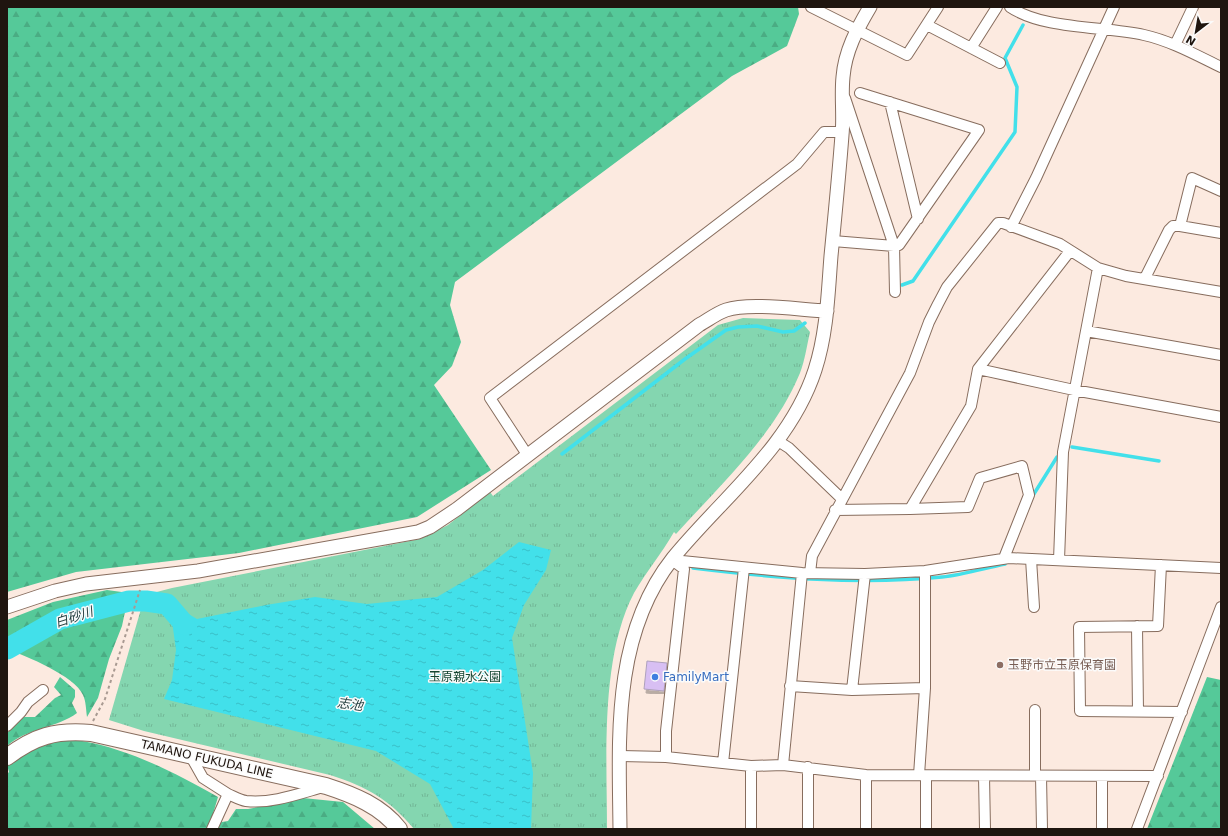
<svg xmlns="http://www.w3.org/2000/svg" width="1228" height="836" viewBox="0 0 1228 836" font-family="'DejaVu Sans','Noto Sans JP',sans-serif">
<defs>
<pattern id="grass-tufts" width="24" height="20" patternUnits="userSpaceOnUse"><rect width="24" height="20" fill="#84d6b0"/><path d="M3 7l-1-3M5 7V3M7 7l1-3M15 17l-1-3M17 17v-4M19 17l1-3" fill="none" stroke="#72b796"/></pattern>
<pattern id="forest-firs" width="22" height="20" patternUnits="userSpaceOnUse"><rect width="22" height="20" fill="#55c999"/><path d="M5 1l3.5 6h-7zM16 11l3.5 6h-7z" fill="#4aac83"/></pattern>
<pattern id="water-ripples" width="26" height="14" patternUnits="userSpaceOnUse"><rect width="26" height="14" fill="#42e0ea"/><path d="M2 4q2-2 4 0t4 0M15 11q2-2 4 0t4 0" fill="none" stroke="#39bfc8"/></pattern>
<filter id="shadow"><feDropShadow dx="2" dy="4" stdDeviation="0" flood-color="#0004"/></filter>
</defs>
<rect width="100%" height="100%" fill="#fceae0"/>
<!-- grass -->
<path fill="url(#grass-tufts)" d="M743,318L800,320L810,332C807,345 805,360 800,373C774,436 721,484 676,534L674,532C662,553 646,572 634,593C600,658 607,757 607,829H414C389,799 367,787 330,775L144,731L109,720L145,595L172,588L420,539L448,525L490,492L493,496L718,325Z"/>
<!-- forest -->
<path fill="url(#forest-firs)" d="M7,7H798L799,14L787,46L732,76L455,282L450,305L461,342L452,366L434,385L491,470L417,517L239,553L76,572L7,592Z
M107,590L129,593L122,626L109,659L98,698L87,717C86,710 86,701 83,695C75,676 26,656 7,649V620L53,602Z
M60,677L75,690V697L72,703L77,713C57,728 27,728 7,746V733L24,717H35L55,698L61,695L54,687Z
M1207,677L1221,680V829H1147Z
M58,741C66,741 75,740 82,741C129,749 178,774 218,797L210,824L228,821L236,809H248L303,798L343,802L375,829H7V774L9,772L7,765L22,753Z"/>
<!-- water -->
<path fill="url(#water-ripples)" d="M519,542L551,550L546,570L524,605L512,638L533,773L531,829H454L430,784L376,751L164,699L172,680L176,650L171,614L165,610V600L197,619L266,605L315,597L367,604L437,597L483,570Z"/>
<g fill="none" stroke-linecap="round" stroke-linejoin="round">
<!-- stream -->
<path stroke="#42e0ea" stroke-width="3.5" d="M902,285L913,281L1015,132L1017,87L1005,58L1023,25
M1072,447L1159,461
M562,454L685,359L726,330L738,327L757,326L783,332L794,331L805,323
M1032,497L1057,457
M693,568C775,578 859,585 942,577C963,575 985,568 1005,564"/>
<!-- river -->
<path stroke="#42e0ea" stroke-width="21" d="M7,649L60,619L129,601H146L167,604L185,625"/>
</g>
<!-- building -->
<path fill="#d8bff3" stroke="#aea1bc" filter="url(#shadow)" d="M647,661L667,663L664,691L644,689Z"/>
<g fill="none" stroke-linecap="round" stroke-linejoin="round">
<!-- minor casing -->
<g stroke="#876d5e" stroke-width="12">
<path id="minor" d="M811,7L907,55L938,7
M1010,7C1044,30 1104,26 1144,35C1171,41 1196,55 1221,67
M927,25L1000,63
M1175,45L1193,7
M971,48L997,7
M845,98L894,246L895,292
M890,102L918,219
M1180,226L1192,178L1221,191
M1011,227L1036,178L1114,7
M833,241L894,246L899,245L979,130L860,93
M1145,278L1169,230L1173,226H1180L1221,233
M1086,331L1221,355
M978,369L1074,390L1221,417
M778,441L789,448L842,499
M528,456L490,398L797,164L824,132H842
M910,509L968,507L980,478L1022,466L1029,495L1004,558
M835,510L910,509L971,406L978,369L1070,251
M1031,559L1034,607
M672,560L802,573L865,574L925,571L1009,558L1221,568
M1059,560L1063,452L1098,268
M1161,565L1158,626L1079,627L1080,711L1182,712
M810,573L812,556L910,373L929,322L938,304L947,287L998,223H1003L1060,244L1098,268L1126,276L1221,292
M1137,626L1138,712
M790,686L852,690L925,688
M852,690L865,574
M7,726L21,712L28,702L43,690
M190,755L203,778L228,794L212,829
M621,756L666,757L751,766L783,765L866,775L1158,776
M666,757V731L684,569L672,560
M723,763L744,568
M783,765L802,573
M751,766V829
M808,767V829
M866,775V829
M919,775L925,688V571
M1035,775V710
M926,776V829
M984,776L985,829
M1041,776L1042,829
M1102,776V829
M228,794C233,796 240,800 246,801C271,804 298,794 323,787
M1137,829L1221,607"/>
</g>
<!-- tertiary casing -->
<g stroke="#876d5e" stroke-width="15">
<path id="tertiary" d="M7,607L55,591L86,584L198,571L418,532L430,527L457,509L699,325C708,320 717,313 726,310C750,302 801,310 827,311
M620,829C619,737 612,635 673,558C722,498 790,447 815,370C827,333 828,294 831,256C835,215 839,175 842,135C844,116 841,96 843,77C845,51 857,29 870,7"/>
</g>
<!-- primary casing -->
<g stroke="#876d5e" stroke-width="18">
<path id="primary" d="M7,757C35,736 55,730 91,733L326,786C354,795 381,806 399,829"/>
</g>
<!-- path -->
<path stroke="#a99a92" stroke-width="2" stroke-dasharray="3 3" stroke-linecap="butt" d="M93,721L105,699L140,590"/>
<!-- minor -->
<use href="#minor" stroke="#fff" stroke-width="10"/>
<!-- tertiary -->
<use href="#tertiary" stroke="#fff" stroke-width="13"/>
<!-- primary -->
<use href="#primary" stroke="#fff" stroke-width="16"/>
</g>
<!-- markers -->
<circle fill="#8d6e63" stroke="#fbfbfb" stroke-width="1.5" cx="1000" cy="665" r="4"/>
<circle fill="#3f7fe0" stroke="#fbfbfb" stroke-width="1.5" cx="655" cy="677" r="4"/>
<g text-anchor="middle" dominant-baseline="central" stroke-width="3" stroke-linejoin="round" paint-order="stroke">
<!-- education labels -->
<g font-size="12" fill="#785e54" stroke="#fbfbfb" text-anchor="start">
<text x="1008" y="665">玉野市立玉原保育園</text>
</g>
<!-- park labels -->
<g font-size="12" fill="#144531" stroke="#fbfbfb">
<text x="465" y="677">玉原親水公園</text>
</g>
<!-- shop labels -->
<g font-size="12" fill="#366cbe" stroke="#fbfbfb" text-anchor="start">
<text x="663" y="677">FamilyMart</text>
</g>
<!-- street labels -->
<g font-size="12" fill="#1f150f" stroke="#fbfbfb">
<text transform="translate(207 759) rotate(13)">TAMANO FUKUDA LINE</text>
</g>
<!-- water labels -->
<g font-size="13" font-style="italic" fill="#274142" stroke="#fbfbfb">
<text transform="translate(74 617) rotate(-18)">白砂川</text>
<text transform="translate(350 704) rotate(8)">志池</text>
</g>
</g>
<!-- border -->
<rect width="1228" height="836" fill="none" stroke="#1f150f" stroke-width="16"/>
<!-- north arrow -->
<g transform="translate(1196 32) rotate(211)" stroke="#fbfbfb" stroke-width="3" paint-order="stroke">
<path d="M0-3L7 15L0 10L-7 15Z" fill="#1f150f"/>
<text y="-6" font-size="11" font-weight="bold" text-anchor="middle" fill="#1f150f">N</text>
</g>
</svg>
